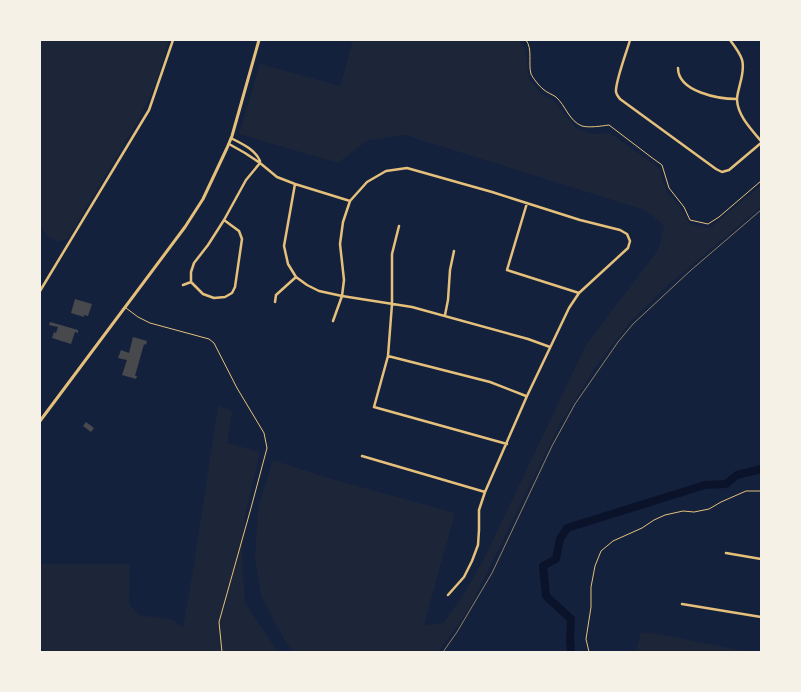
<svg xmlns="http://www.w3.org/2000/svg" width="801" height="692" viewBox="0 0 801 692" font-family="'Asap Condensed',sans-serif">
<rect width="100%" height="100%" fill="#14213d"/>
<!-- green -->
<path fill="#1d2539" d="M40,40H169L154,88L140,117L68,239L57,242L47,235L40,226Z
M353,40H519L525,47L529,79L541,94L553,100L576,128L592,134L610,133L659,168L667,193L679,205L690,224L710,228L761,185V207L668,285L632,320L595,368L561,422L468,611L438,652H294L286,643L261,596L255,558L258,508L273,460L328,478L455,513L424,625L443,623L462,597L484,559L586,345L659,249L664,225L645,210L405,135L368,140L338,163L239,134L260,64L340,86Z
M218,406L232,411L227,443L260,452L245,516L242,559L245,603L278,652H46L40,646V564H130L129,604L139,615L173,620L183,628L193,571Z
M641,632L657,634L750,652H636Z"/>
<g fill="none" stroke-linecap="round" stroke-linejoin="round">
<!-- river -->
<path stroke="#0b132b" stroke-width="8" d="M571,652L570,639L571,619L546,596L543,566L556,559L560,539L567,528L705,485L726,484L737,475L761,469"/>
</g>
<!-- building -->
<path fill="#48494c" d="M75,299L92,304L88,316L84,315V317L71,313Z
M50,322L78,330V333L75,332L71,344L52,338L54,332L56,333L58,327L49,325Z
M133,337L147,341L146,345L144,344L135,376H137L136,379L122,375L127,360L118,358L121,350L129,353Z
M86,422L94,428L91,432L83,426Z"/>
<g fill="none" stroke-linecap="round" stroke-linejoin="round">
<!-- path -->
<path stroke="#e5c07b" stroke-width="1" d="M526,40C533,49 528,63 531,74C533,78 539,86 543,89C547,93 552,94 556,97C566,106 569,121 582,126C590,128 601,126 609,125L651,157L662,165L669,188L684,207L690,220L708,224L719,217L761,181
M589,652L586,639L591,607V587L595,566L601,551L613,541L642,528L654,520L665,515L683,511L694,512L709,509L721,502L746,491H761"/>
<!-- service -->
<path stroke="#e5c07b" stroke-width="1" d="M126,308L138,317L150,323L209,339L214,343L237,388L264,433L267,448L251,508L219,622L222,652"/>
<!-- minor -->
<path stroke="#e5c07b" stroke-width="2.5" d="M630,40C627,51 615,82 616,92C617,96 618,96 620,99L716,169L722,172L729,170L761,143
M730,40C743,57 746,62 740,84C739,89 737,94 737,100C738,116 751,129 761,141
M678,68C678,92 719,99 737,99
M231,138C242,144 255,149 260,161
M229,144L245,153L260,163L277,177L295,184L350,201
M295,184L284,246L288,264L296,277L307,285L319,291L342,296L412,307L528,339L550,347
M527,203L507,270L579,293
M399,226L392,254V304L388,356L374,407L507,444
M191,282V272L194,263L208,245L224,220L246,180L260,163
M191,282L203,294L214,298L225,297L232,293L235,287L242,239L239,231L224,220
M183,285L191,282
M40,291L149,110L173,40
M275,302L276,295L296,277
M445,315L448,300L450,270L454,251
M333,321L342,296L344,280L340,244L343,222L350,201L367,182L386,171L407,168L492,192L580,220L620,230L627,234L630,241L628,248L579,293L569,308L527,396L485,492L479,510V530L478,545L472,561L464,577L448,595
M388,356L490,382L526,396
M362,456L485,492
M726,553L761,559
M682,604L761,617"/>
<!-- secondary -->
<path stroke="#e5c07b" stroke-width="3" d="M40,421L185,227L203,199L227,148L232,136L259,40"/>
<!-- rail -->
<path stroke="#918062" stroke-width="1" d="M443,652L457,632L492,573L552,446L575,404L618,342L633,324L690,271L761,210"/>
</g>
<!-- border -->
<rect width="801" height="692" fill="none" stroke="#f6f1e7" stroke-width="82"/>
</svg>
